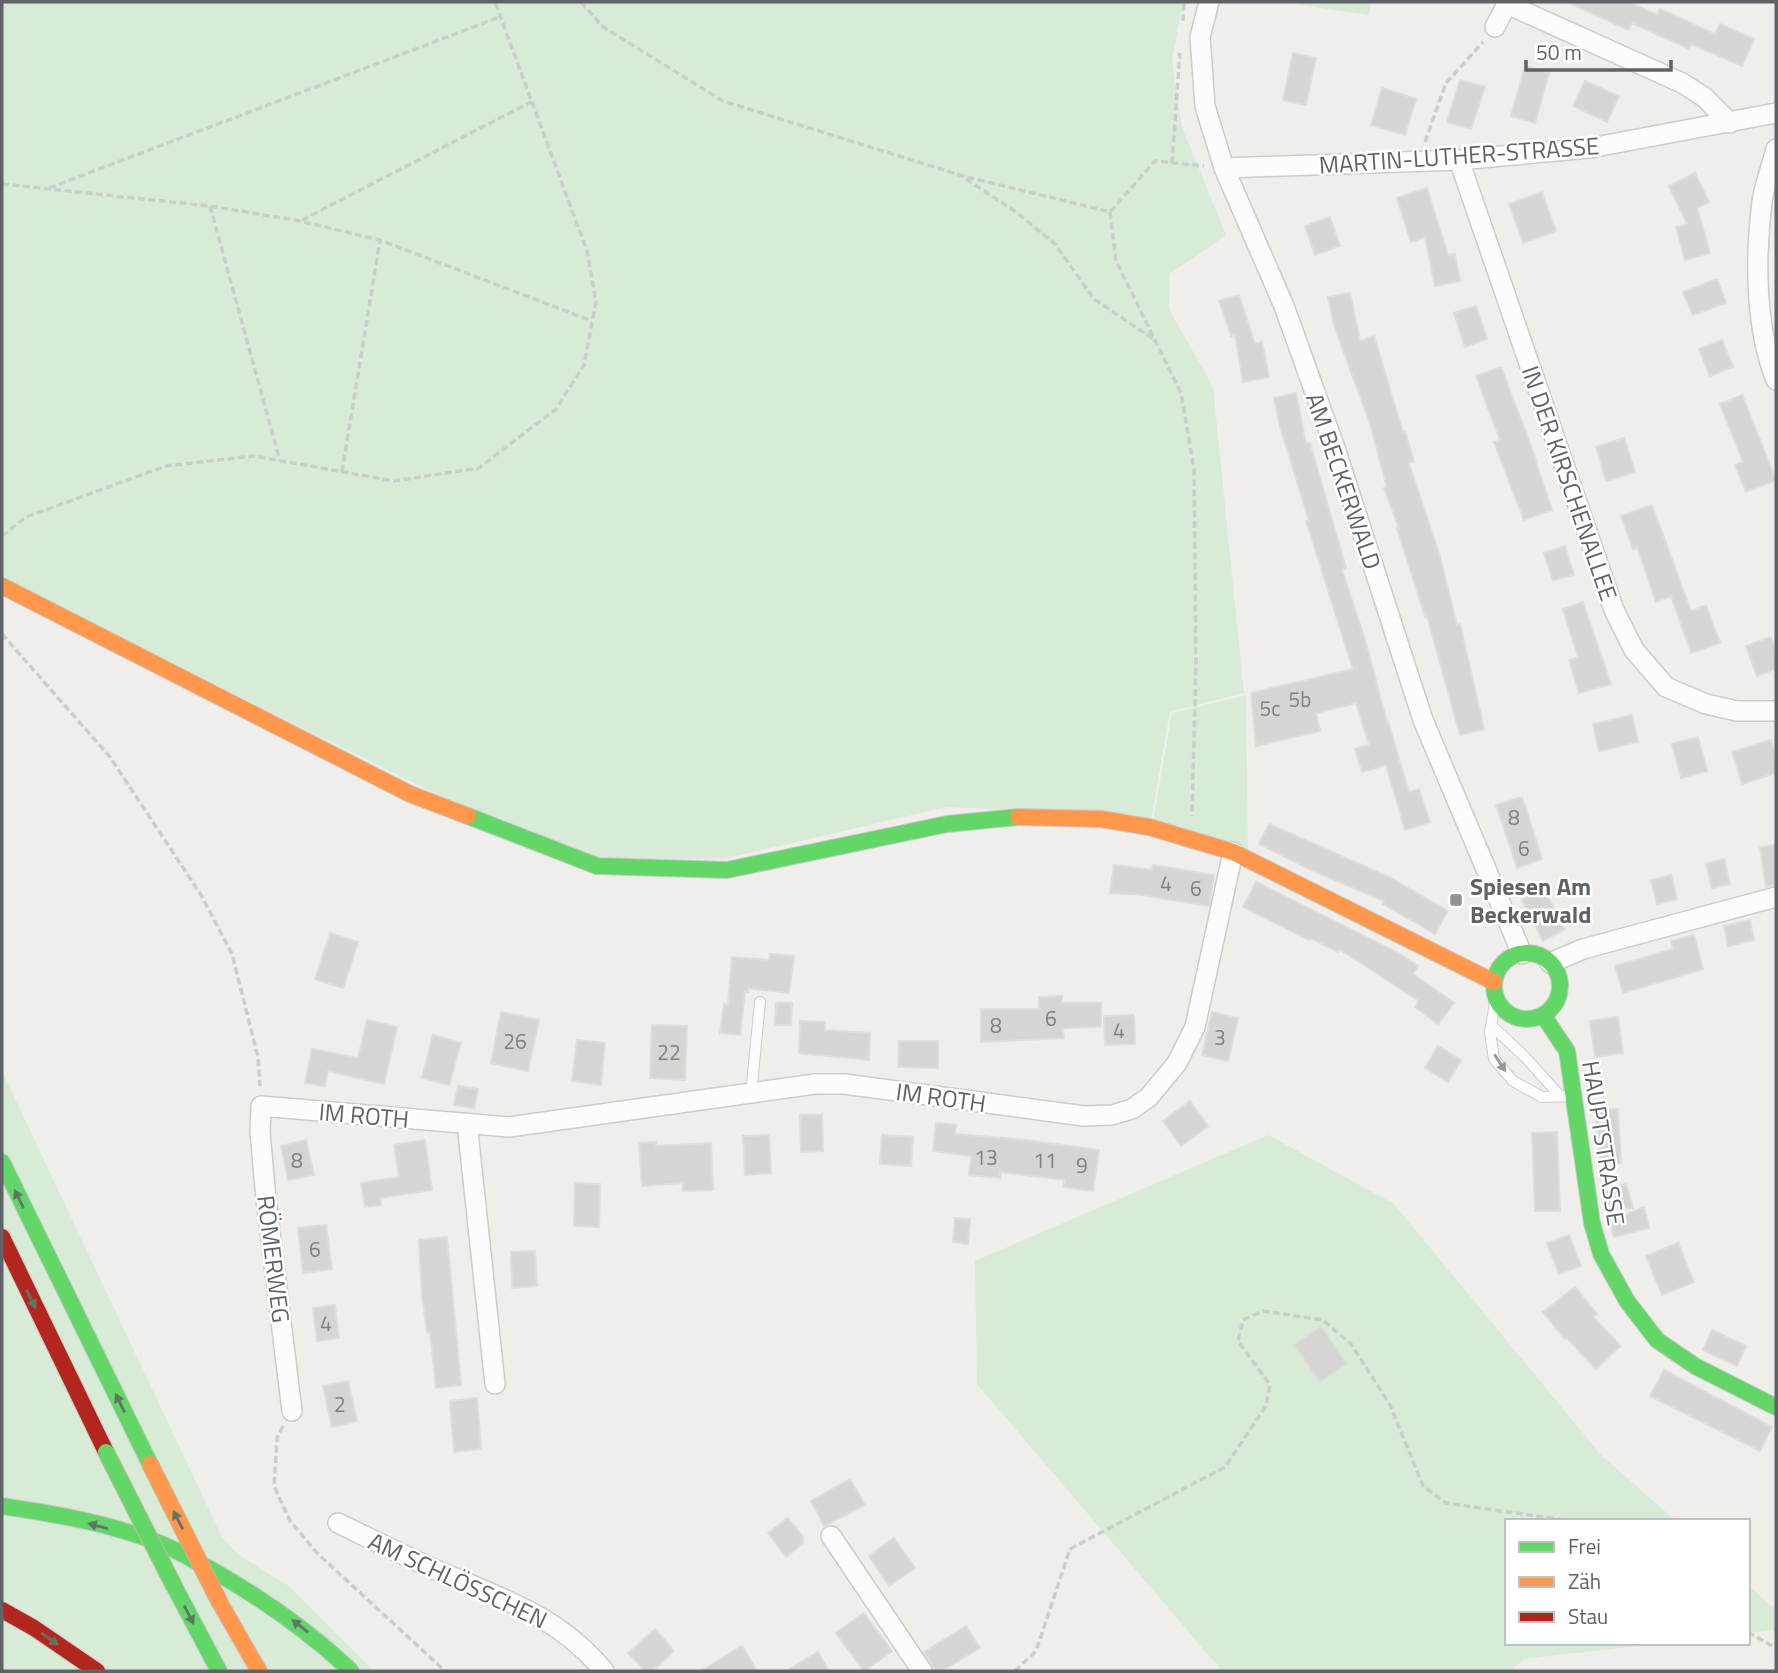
<svg xmlns="http://www.w3.org/2000/svg" width="1778" height="1673" viewBox="0 0 1778 1673" font-family="'Titillium Web',sans-serif">
<rect width="100%" height="100%" fill="#efeeea"/>
<!-- green -->
<path fill="#d8ebd6" d="M2,2H1183L1172,60L1182,127L1226,235L1170,274L1169,309L1213,387L1244,693L1170,712L1150,825L1099,814L946,807L723,859L596,860L426,789L2,578Z
M1281,2H1371L1369,15Z
M1246,695L1248,855L1152,826L1172,713Z
M2,1071L222,1537L240,1556L289,1586L374,1671H2Z
M1268,1135L1394,1204L1602,1456L1676,1521H1507V1643H1662L1524,1659L1510,1671H1222L977,1384L975,1261Z
M1748,1585L1776,1610V1630L1748,1633Z"/>
<!-- building -->
<path fill="#d6d5d3" stroke="#deddd9" stroke-width="2" d="M1567,2H1629L1657,15L1660,9L1715,34L1720,24L1754,39L1742,66L1691,44L1689,49L1632,23L1628,30Z
M1293,53L1316,58L1306,105L1283,100Z
M1525,66L1549,73L1535,123L1511,116Z
M1460,80L1485,87L1471,129L1447,122Z
M1585,81L1619,96L1607,122L1573,106Z
M1382,88L1416,99L1405,135L1371,125Z
M1695,173L1709,202L1697,208L1710,253L1685,260L1676,227L1687,224L1669,186Z
M1427,188L1448,255L1455,254L1460,281L1435,286L1425,237L1411,242L1397,198Z
M1542,192L1556,231L1523,243L1509,204Z
M1330,217L1340,246L1315,255L1305,226Z
M1717,279L1726,303L1693,315L1683,292Z
M1350,293L1360,341L1374,336L1403,432L1405,431L1414,462L1409,463L1439,553L1457,625L1460,624L1484,729L1460,735L1427,616L1425,617L1397,528H1399L1384,488L1387,487L1370,424L1334,325L1328,297Z
M1239,295L1255,344L1262,342L1269,377L1243,382L1235,335L1231,336L1219,301Z
M1476,306L1487,339L1465,347L1454,313Z
M1722,340L1733,367L1710,376L1699,349Z
M1501,367L1537,462L1536,463L1552,510L1524,520L1494,442L1500,440L1476,376Z
M1296,393L1306,444L1310,443L1346,568L1342,570L1367,646L1387,723L1388,722L1409,792L1419,789L1430,822L1405,830L1386,765L1362,772L1355,749L1369,745L1356,703L1316,713L1320,731L1256,746L1251,693L1353,669L1306,521L1309,520L1280,427L1274,398Z
M1742,395L1776,480L1746,492L1735,465L1743,462L1720,404Z
M1624,438L1635,472L1606,481L1596,447Z
M1652,505L1691,611L1706,605L1720,643L1691,653L1671,596L1656,602L1637,547L1633,549L1621,516Z
M1565,546L1574,575L1553,580L1544,553Z
M1583,602L1611,684L1579,693L1569,660L1578,657L1563,609Z
M1771,637L1776,652V669L1757,676L1746,646Z
M1632,715L1638,742L1599,751L1593,724Z
M1698,737L1707,771L1681,778L1672,744Z
M1771,740L1776,758V773L1742,784L1732,752Z
M1522,797L1542,859L1517,868L1496,805Z
M1269,824L1391,878L1448,911L1435,934L1383,904L1384,901L1311,870L1259,844Z
M1776,845V885L1766,887L1760,847Z
M1724,859L1730,884L1712,888L1706,864Z
M1114,865L1152,870L1153,865L1214,875L1209,906L1135,894L1110,893Z
M1671,875L1677,899L1657,904L1651,880Z
M1256,882L1400,954L1418,966L1413,974L1454,1003L1438,1024L1415,1007L1419,1001L1339,949L1338,952L1310,938L1309,940L1243,907Z
M1544,889L1565,929L1543,941L1522,900Z
M1750,920L1754,940L1728,946L1724,926Z
M330,933L358,942L343,988L315,979Z
M1694,935L1703,969L1623,993L1615,966L1673,949L1671,941Z
M770,954L794,956L789,993L748,988V992H745L740,1035L720,1033L724,1004L728,1005L732,957L769,960Z
M1062,996V1003H1101V1027L1063,1028L1064,1038L981,1042V1009H1039V997Z
M776,1003H792L791,1025H775Z
M501,1012L539,1020L528,1071L491,1063Z
M1212,1012L1238,1018L1228,1061L1202,1055Z
M1134,1015L1135,1044L1105,1045L1104,1016Z
M1618,1017L1623,1053L1595,1057L1590,1021Z
M367,1020L397,1027L384,1084L328,1071L325,1086L305,1083L312,1049L358,1058Z
M800,1021L825,1022V1030L870,1033L869,1060L799,1053Z
M652,1025L687,1026L685,1080L650,1078Z
M433,1035L461,1043L449,1085L422,1078Z
M577,1040L605,1043L601,1085L572,1081Z
M899,1041H938V1068L898,1067Z
M1438,1046L1461,1060L1448,1082L1425,1068Z
M458,1086L478,1089L474,1108L454,1105Z
M1190,1101L1208,1126L1181,1146L1163,1121Z
M1618,1109L1621,1163L1600,1164L1595,1110Z
M800,1115H822L823,1151L801,1152Z
M936,1123L956,1125L955,1134L1026,1140L1099,1150L1093,1191L1063,1187L1065,1180L1000,1172V1178L969,1175L971,1156L933,1151Z
M1557,1132L1560,1211H1535L1532,1133Z
M769,1135L771,1173L745,1175L743,1136Z
M882,1135L913,1137L911,1166L880,1164Z
M306,1140L314,1175L288,1180L281,1146Z
M425,1140L432,1190L380,1198L381,1205L365,1207L361,1183L399,1177L394,1145Z
M656,1142V1146L711,1143L713,1190L683,1191V1183L642,1186L639,1143Z
M575,1183L600,1184L599,1227L574,1226Z
M1626,1184L1633,1208L1607,1209L1604,1191Z
M1644,1207L1649,1228L1614,1237L1609,1221Z
M955,1218L970,1219L968,1244L953,1242Z
M326,1225L332,1269L303,1273L298,1228Z
M1569,1235L1581,1266L1559,1274L1547,1243Z
M447,1237L461,1385L436,1388L430,1332H427L422,1296L419,1240Z
M1678,1243L1694,1282L1662,1295L1646,1256Z
M535,1251L537,1286L512,1288L511,1252Z
M1575,1287L1597,1314L1593,1317L1621,1346L1596,1369L1567,1338L1565,1339L1543,1312Z
M335,1305L339,1338L317,1341L313,1308Z
M1321,1326L1347,1364L1320,1382L1294,1345Z
M1712,1330L1746,1346L1737,1366L1703,1350Z
M1664,1370L1772,1427L1760,1451L1650,1396Z
M348,1381L357,1421L332,1427L323,1386Z
M477,1398L481,1449L454,1452L450,1401Z
M850,1479L865,1505L824,1526L811,1501Z
M788,1518L803,1537V1543L786,1557L768,1533Z
M894,1538L915,1568L889,1586L869,1556Z
M864,1613L892,1651L864,1671L836,1633Z
M966,1626L980,1648L941,1671H936L924,1652Z
M655,1629L674,1651L653,1671H645L628,1653Z
M742,1646L757,1671H701Z
M818,1652L829,1671H786Z"/>
<g fill="none" stroke-linecap="round" stroke-linejoin="round">
<!-- lane casing -->
<g stroke="#cbcccc" stroke-width="12">
<path id="lane" d="M1496,997L1490,1032L1494,1059L1513,1081L1542,1097L1571,1096
M1491,1025L1525,1057L1561,1097
M751,1094L760,1002"/>
</g>
<!-- street casing -->
<g stroke="#cbcccc" stroke-width="22">
<path id="street" d="M1209,2L1200,37L1205,106L1224,168L1284,306L1335,448L1423,720L1522,954
M1507,4L1682,83L1704,97L1730,123
M1495,27L1508,2
M1776,149C1772,166 1764,185 1762,202C1755,259 1755,327 1776,380
M1459,160L1614,610L1634,650L1666,687L1706,704L1737,711H1776
M1224,168L1459,160L1590,148L1776,113
M1550,963L1583,949L1776,897
M467,1123L495,1384
M292,1411L266,1199L260,1132L261,1106L509,1127L815,1084H844L1084,1116L1112,1115L1132,1109L1149,1097L1177,1063L1195,1027L1233,852
M338,1523C371,1539 403,1555 436,1570C500,1598 558,1615 604,1671
M831,1536L922,1671"/>
</g>
<!-- fast casing -->
<g stroke="#cacacb" stroke-width="18">
<path id="fast" d="M468,816L597,866L727,870L947,824L1018,817
M1494 986a33 33 0 1 1 66 0a33 33 0 1 1-66 0Z
M1543,1015L1567,1051L1592,1223L1601,1254L1627,1301L1657,1340L1695,1366L1776,1407
M2,1162L150,1464
M2,1506C55,1514 109,1523 159,1543C178,1550 194,1561 212,1570C263,1599 309,1631 351,1671
M174,1586L219,1671"/>
</g>
<!-- slow casing -->
<g stroke="#cacacb" stroke-width="18">
<path id="slow" d="M2,586L410,794L468,816
M1018,817L1101,819L1149,827L1233,852L1494,982
M220,1603L259,1671"/>
</g>
<!-- jam casing -->
<g stroke="#cacacb" stroke-width="18">
<path id="jam" d="M2,1237L106,1452
M2,1610L34,1628L97,1671"/>
</g>
<!-- path -->
<path stroke="#cacfcc" stroke-width="3.5" stroke-dasharray="7 3.5" stroke-linecap="butt" d="M581,2L603,27L723,101L963,176L1110,212L1155,161L1204,166
M1183,21L1184,2
M1425,142L1446,83L1483,42
M1172,163L1180,53
M966,179L1016,212L1055,244L1094,299L1155,340
M2,184L210,206L300,221L380,240L592,321
M49,188L500,17
M210,206L280,461
M1110,212L1116,261L1181,393L1194,469L1196,664L1192,816
M302,220L531,102
M342,472L380,240
M2,536L26,517L166,466L254,456L394,481L479,468L556,409L584,365L596,302L587,251L495,2
M2,634L110,757L201,895L232,954L258,1057L260,1086
M283,1426L277,1438L274,1486L290,1521L317,1553L445,1671
M1748,1632L1776,1648
M1015,1671L1036,1651L1070,1549L1225,1467L1266,1406L1270,1385L1238,1341L1243,1320L1263,1311L1323,1320L1351,1344L1390,1405L1423,1486L1446,1503L1572,1521"/>
<!-- lane -->
<use href="#lane" stroke="#fdfcfc" stroke-width="10"/>
<!-- street -->
<use href="#street" stroke="#fdfcfc" stroke-width="19"/>
<!-- fast -->
<use href="#fast" stroke="#63d668" stroke-width="16"/>
<!-- slow -->
<use href="#slow" stroke="#ff974d" stroke-width="16"/>
<!-- jam -->
<use href="#jam" stroke="#b3261e" stroke-width="16"/>
<!-- fast-bridge casing -->
<g stroke="#c8b996" stroke-width="18" stroke-linecap="butt">
<path id="fast-bridge" d="M106,1452L174,1586"/>
</g>
<!-- slow-bridge casing -->
<g stroke="#c8b996" stroke-width="18" stroke-linecap="butt">
<path id="slow-bridge" d="M150,1464L220,1603"/>
</g>
<!-- fast-bridge -->
<use href="#fast-bridge" stroke="#63d668" stroke-width="16"/>
<!-- slow-bridge -->
<use href="#slow-bridge" stroke="#ff974d" stroke-width="16"/>
</g>
<!-- one-way arrows -->
<defs><path id="oneway-solid" d="M-6-.8H1V-3.2L6.5 0L1 3.2V.8H-6Z" transform="scale(1.75)"/></defs>
<use fill="#96999c" href="#oneway-solid" transform="translate(1500 1063) rotate(57)"/>
<g fill="#607468">
<use href="#oneway-solid" transform="translate(19 1199) rotate(-116)"/>
<use href="#oneway-solid" transform="translate(31 1299) rotate(64)"/>
<use href="#oneway-solid" transform="translate(120 1403) rotate(-116)"/>
<use href="#oneway-solid" transform="translate(178 1520) rotate(-117)"/>
<use href="#oneway-solid" transform="translate(98 1526) rotate(-165)"/>
<use href="#oneway-solid" transform="translate(189 1615) rotate(63)"/>
<use href="#oneway-solid" transform="translate(300 1626) rotate(-142)"/>
<use href="#oneway-solid" transform="translate(50 1639) rotate(35)"/>
</g>
<!-- markers -->
<rect fill="#919496" stroke="#fff" stroke-width="2.5" x="1449" y="893" width="14" height="14" rx="3.5"/>
<g text-anchor="middle" dominant-baseline="central" stroke-width="5" stroke-linejoin="round" paint-order="stroke">
<!-- number labels -->
<g font-size="21" fill="#7e8184">
<text x="1300" y="699">5b</text>
<text x="1270" y="708">5c</text>
<text x="1514" y="817">8</text>
<text x="1524" y="848">6</text>
<text x="1166" y="883">4</text>
<text x="1196" y="888">6</text>
<text x="1051" y="1018">6</text>
<text x="996" y="1025">8</text>
<text x="1119" y="1030">4</text>
<text x="1220" y="1037">3</text>
<text x="515" y="1041">26</text>
<text x="669" y="1052">22</text>
<text x="986" y="1157">13</text>
<text x="297" y="1160">8</text>
<text x="1045" y="1160">11</text>
<text x="1082" y="1165">9</text>
<text x="315" y="1249">6</text>
<text x="326" y="1323">4</text>
<text x="340" y="1404">2</text>
</g>
<!-- street labels -->
<g font-size="24" fill="#5f6368" stroke="#fff">
<text transform="translate(1459 155) rotate(-4)">MARTIN-LUTHER-STRASSE</text>
<text transform="translate(1344 481) rotate(71)">AM BECKERWALD</text>
<text transform="translate(1570 483) rotate(71)">IN DER KIRSCHENALLEE</text>
<text transform="translate(941 1097) rotate(8)">IM ROTH</text>
<text transform="translate(364 1115) rotate(5)">IM ROTH</text>
<text transform="translate(1604 1143) rotate(81)">HAUPTSTRASSE</text>
<text transform="translate(274 1259) rotate(83)">RÖMERWEG</text>
<text transform="translate(458 1580) rotate(25)">AM SCHLÖSSCHEN</text>
</g>
<!-- poi labels -->
<g font-size="24" font-weight="bold" fill="#5f6368" stroke="#fff" text-anchor="start">
<text x="1470" y="886">Spiesen Am<tspan x="1470" dy="28">Beckerwald</tspan></text>
</g>
</g>
<!-- border -->
<rect width="1778" height="1673" fill="none" stroke="#5f6368" stroke-width="7"/>
<!-- legend -->
<rect x="1505" y="1519" width="245" height="126" fill="#ffffff" stroke="#bfc1c3" stroke-width="2"/>
<rect x="1519" y="1542" width="35" height="10" fill="#63d668" stroke="#bfc1c3" stroke-width="2"/>
<text x="1568" y="1554" font-size="21" fill="#5f6368">Frei</text>
<rect x="1519" y="1577" width="35" height="10" fill="#ff974d" stroke="#bfc1c3" stroke-width="2"/>
<text x="1568" y="1589" font-size="21" fill="#5f6368">Zäh</text>
<rect x="1519" y="1612" width="35" height="10" fill="#b3261e" stroke="#bfc1c3" stroke-width="2"/>
<text x="1568" y="1624" font-size="21" fill="#5f6368">Stau</text>
<!-- scale -->
<path d="M1526 60v10h145v-10" fill="none" stroke="#5f6368" stroke-width="3.5"/>
<text x="1536" y="60" font-size="21" fill="#5f6368" stroke="#ffffff" stroke-width="5" paint-order="stroke">50 m</text>
</svg>
